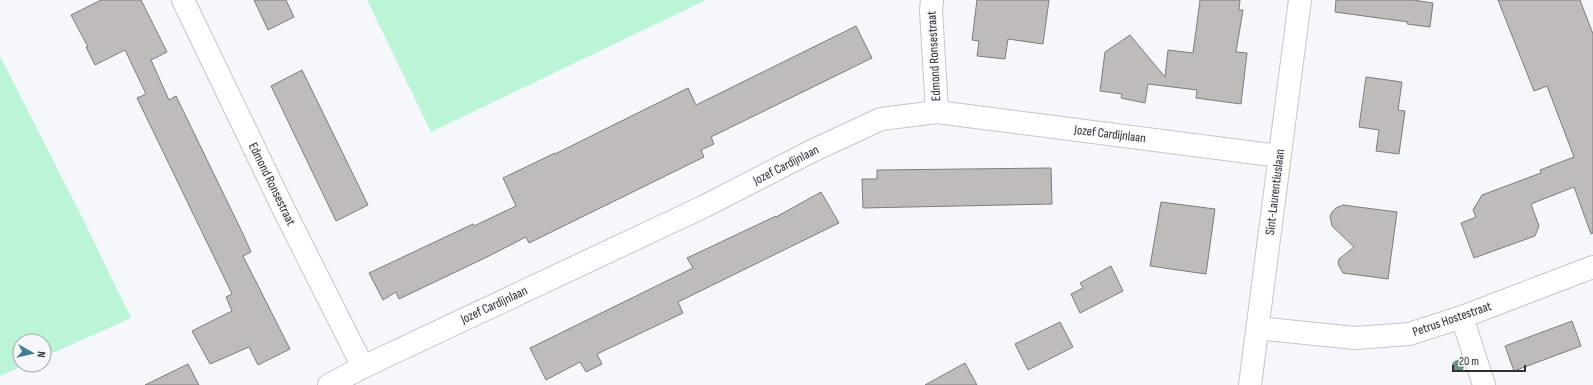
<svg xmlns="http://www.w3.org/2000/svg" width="1593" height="385" viewBox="0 0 1593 385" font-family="'Sofia Sans Condensed',sans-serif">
<rect width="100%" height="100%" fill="#f6f7fc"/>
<!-- green -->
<path fill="#bcf4d7" d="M367,0H706L431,132Z
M0,56L83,219L131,318L44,357V341H20V365H25L0,376Z"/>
<!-- building -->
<path fill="#c0bbbb" stroke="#807b7b" d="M101,0H141L167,52L151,60L169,100L176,96L243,234L251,252L243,256L290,349L258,365L249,347L210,364L192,331L232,311L226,297L232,294L137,98L146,94L125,50L95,65L86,47H88L71,15Z
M254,0H286L294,17L268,30Z
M977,0H1049L1043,44L1008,39L1005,59L977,56L979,41L972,40Z
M1200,0H1240L1239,10H1243L1236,52L1247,53L1241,104L1196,98L1197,90L1148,84L1145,103L1121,98L1122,94L1100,91L1105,52L1130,35L1165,77L1168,50L1193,53Z
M1336,0H1413L1433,3L1430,27L1407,24L1408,22L1335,12Z
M1498,0H1580L1593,34V233L1591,234L1574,187L1531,204L1539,226L1535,236L1474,258L1461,223L1476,217L1473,210L1482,195L1541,173L1540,170L1574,157L1547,86L1534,91Z
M856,26L872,58L711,137L714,144L701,150L704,157L529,243L526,237L489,256L399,299L396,292L383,300L369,273L473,224L474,226L516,206L503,178L555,153V154L688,88L696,105Z
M302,70L368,205L336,221L271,86Z
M1366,77L1402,82L1398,110L1405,111L1399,154L1376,151L1379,130L1359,127Z
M1051,168L1052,204L863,208L862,179H877V170Z
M821,192L839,223L678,302L683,313L597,354L602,364L586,372L580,362L546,380L530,348L693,268L687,258L776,216V217Z
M1161,202L1215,209L1206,274L1150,266Z
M1343,205L1397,212L1388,279L1343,273L1338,264L1339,259L1354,247L1332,226L1330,217L1332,212L1336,208Z
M1111,266L1123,291L1080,313L1071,294L1083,288L1080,283Z
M1572,321L1581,346L1514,371L1505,346Z
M1060,322L1073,347L1028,370L1015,344Z
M965,363L977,385H925Z
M188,364L199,385H145Z"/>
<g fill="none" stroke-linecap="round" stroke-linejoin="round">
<!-- minor casing -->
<g stroke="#c5c5ca" stroke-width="24">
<path id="minor" d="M183,0L285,212L363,367
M932,0L931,10L937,112
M1462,317L1484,385
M1257,328L1355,338L1409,334L1462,317L1593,267
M329,385L363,367L705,206L812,151L881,119L937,112L1279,156
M1250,385L1300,0"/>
</g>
<!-- minor -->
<use href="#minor" stroke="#fff" stroke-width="22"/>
</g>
<!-- trees -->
<circle fill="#6f8e85" cx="1458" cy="366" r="6"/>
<g text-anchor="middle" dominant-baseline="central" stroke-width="3" stroke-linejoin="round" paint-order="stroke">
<!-- street labels -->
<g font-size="13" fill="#2e2f30" stroke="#f6f7fc">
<text transform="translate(934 56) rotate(-93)">Edmond Ronsestraat</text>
<text transform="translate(1110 134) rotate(7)">Jozef Cardijnlaan</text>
<text transform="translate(786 165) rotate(-27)">Jozef Cardijnlaan</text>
<text transform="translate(272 184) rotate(64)">Edmond Ronsestraat</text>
<text transform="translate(1275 192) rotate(-83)">Sint-Laurentiuslaan</text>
<text transform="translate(494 305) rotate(-25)">Jozef Cardijnlaan</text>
<text transform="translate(1452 319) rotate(-19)">Petrus Hostestraat</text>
</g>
</g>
<!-- north arrow -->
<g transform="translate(32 353) rotate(98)"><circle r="19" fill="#f6f7fc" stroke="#a6a7aa"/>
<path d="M0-3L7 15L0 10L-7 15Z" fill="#417f95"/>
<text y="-6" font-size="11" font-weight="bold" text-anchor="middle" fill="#2e2f30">N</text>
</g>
<!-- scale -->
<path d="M1453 365v6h72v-6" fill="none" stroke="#2e2f30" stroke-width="2"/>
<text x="1459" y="365" font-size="12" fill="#2e2f30" stroke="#f6f7fc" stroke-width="3" paint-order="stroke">20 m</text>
</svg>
